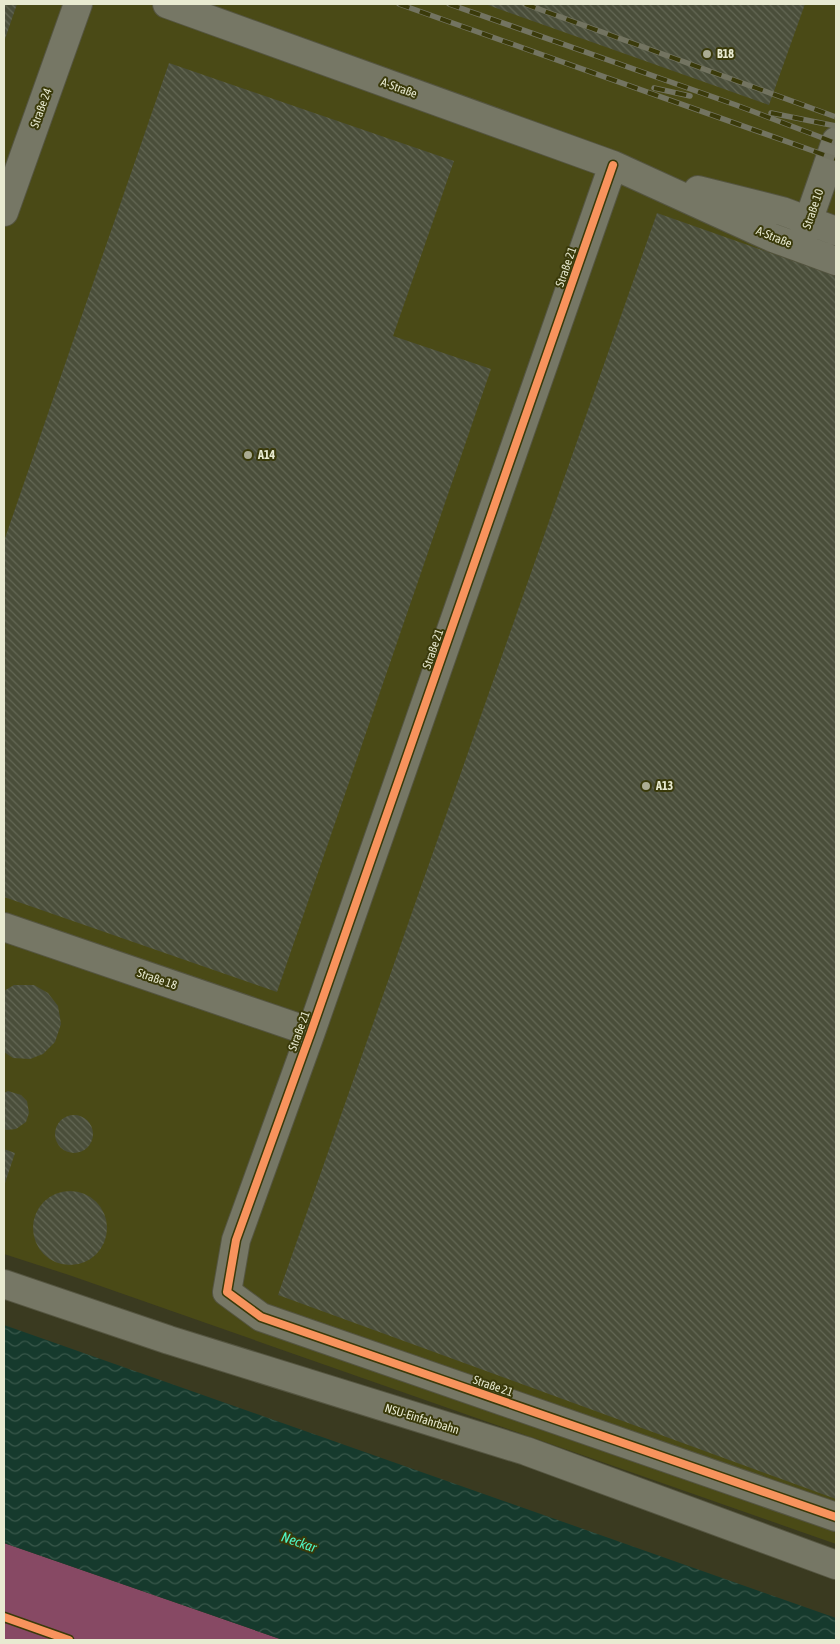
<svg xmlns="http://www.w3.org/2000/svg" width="840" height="1644" viewBox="0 0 840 1644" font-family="'Asap Condensed',sans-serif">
<defs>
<pattern id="water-waves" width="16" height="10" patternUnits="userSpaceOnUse" patternTransform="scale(1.25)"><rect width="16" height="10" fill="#163a2d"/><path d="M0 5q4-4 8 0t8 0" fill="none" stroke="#38574a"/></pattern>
<pattern id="building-back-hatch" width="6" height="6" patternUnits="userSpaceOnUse" patternTransform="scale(1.25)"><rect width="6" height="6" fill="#4a4e3a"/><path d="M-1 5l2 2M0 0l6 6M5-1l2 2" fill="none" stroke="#646855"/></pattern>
</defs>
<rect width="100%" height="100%" fill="#3a3a20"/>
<!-- built -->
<path fill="#4a4a16" d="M4,4H836V1544L69,1275L4,1254Z"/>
<!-- grass -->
<path fill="#874964" d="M4,1543L283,1640H4Z"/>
<!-- water -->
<path fill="url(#water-waves)" d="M4,1325L836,1618V1640H283L4,1543Z"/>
<!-- building -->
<path fill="url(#building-back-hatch)" d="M4,4H17L4,42Z
M485,4H805L769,105Z
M169,63L454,161L393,336L491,369L277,992L4,897V541Z
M657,213L836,276V1499L278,1295Z
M14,985H34L48,993L58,1006L61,1024L55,1042L43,1054L30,1059L13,1058L4,1052V991Z
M8,1091L21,1095L27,1101L29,1113L26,1122L16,1129L7,1130L4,1129V1093Z
M55 1134a19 19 0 1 1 38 0a19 19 0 1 1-38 0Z
M4,1149L15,1153L4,1186Z
M33 1228a37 37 0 1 1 74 0a37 37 0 1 1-74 0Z"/>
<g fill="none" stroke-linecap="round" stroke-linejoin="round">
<!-- minor casing -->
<g stroke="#555541" stroke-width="30">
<path id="minor" d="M167,4L613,165L773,238L836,261
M613,165L311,1032L236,1240L227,1292L261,1317L836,1517
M698,190L782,211L836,231
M4,212L78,4
M803,236L836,141
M4,927L311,1032
M4,1284L169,1340L526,1451L836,1565"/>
</g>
<!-- minor -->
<use href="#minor" stroke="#767765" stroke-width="28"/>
<!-- rail casing -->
<g stroke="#737461" stroke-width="5.5">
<path id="rail" d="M399,4L836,159
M449,4L736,105L836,143
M525,4L836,117
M654,88L690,96
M771,113L836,126"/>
</g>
<!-- rail -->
<use href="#rail" stroke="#3a3a0a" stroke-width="4" stroke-dasharray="11" stroke-linecap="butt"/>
<!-- cycleway casing -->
<g stroke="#3a3a0a" stroke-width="11">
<path id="cycleway" d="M613,165L311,1032L236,1240L227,1292L261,1317L836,1517
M4,1617L69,1640"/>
</g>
<!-- cycleway -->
<use href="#cycleway" stroke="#f8935d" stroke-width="8"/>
</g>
<!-- markers -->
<g fill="#abac93" stroke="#3a3a0a" stroke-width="2">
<circle cx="707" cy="54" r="5"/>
<circle cx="248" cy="455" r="5"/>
<circle cx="646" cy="786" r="5"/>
</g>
<g text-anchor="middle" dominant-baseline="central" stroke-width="4" stroke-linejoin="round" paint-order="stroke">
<!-- poi labels -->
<g font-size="12" font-weight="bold" fill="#e8ead1" stroke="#3a3a0a" text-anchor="start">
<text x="717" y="54">B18</text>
<text x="258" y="455">A14</text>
<text x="656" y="786">A13</text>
</g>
<!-- street labels -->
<g font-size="12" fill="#e8ead1" stroke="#3a3a0a">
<text transform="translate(399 88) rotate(20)">A-Straße</text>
<text transform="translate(41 108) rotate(-70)">Straße 24</text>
<text transform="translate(813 209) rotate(-71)">Straße 10</text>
<text transform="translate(774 237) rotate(22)">A-Straße</text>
<text transform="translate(566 267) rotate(-71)">Straße 21</text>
<text transform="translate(433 649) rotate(-71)">Straße 21</text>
<text transform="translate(157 979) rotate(19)">Straße 18</text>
<text transform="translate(299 1031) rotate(-70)">Straße 21</text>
<text transform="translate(493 1386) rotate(19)">Straße 21</text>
<text transform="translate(422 1419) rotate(17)">NSU-Einfahrbahn</text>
</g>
<!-- water labels -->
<g font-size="14" font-style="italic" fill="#4ffaca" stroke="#3a3a0a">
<text transform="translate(299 1542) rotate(19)">Neckar</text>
</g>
</g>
<!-- border -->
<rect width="840" height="1644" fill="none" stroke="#e8ead1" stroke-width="10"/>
</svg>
